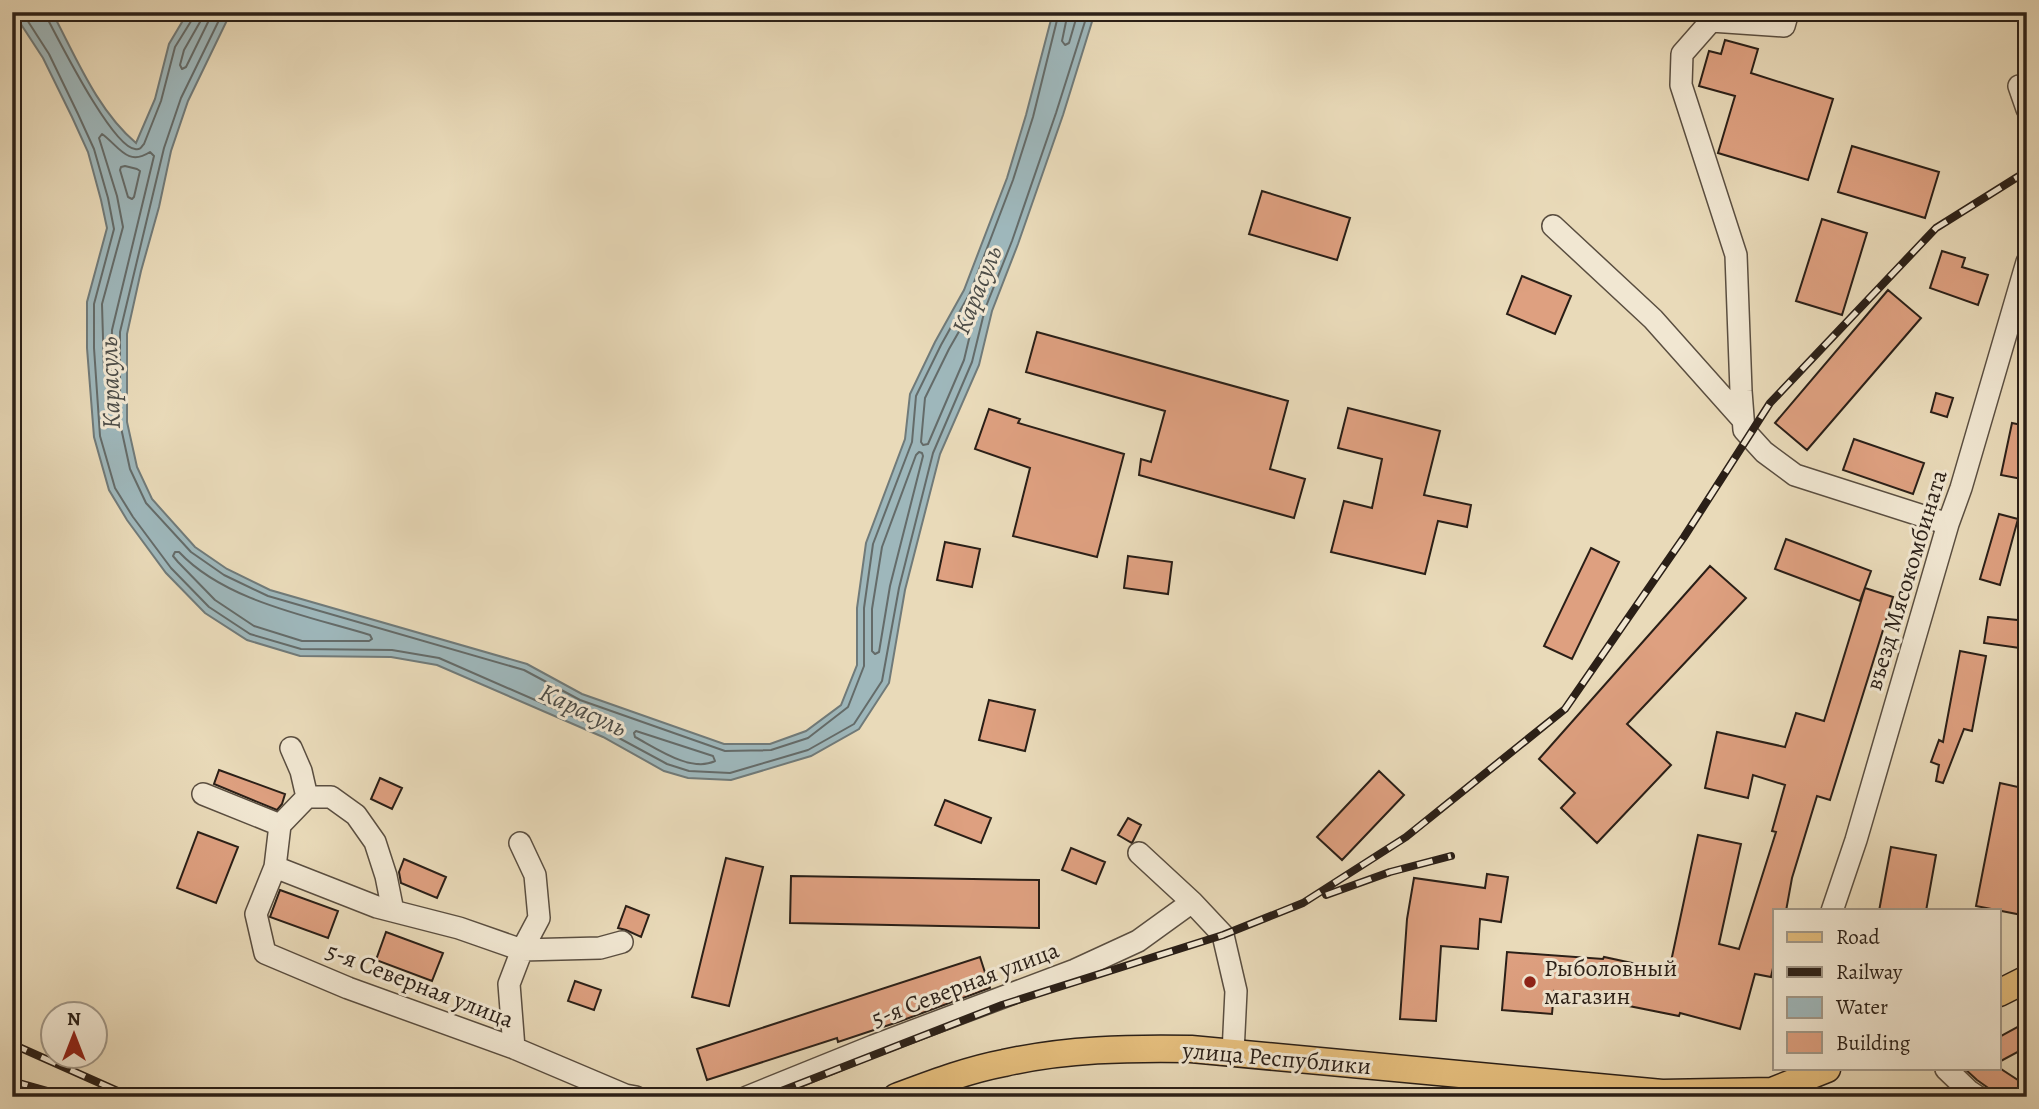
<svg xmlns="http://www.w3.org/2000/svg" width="2039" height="1109" viewBox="0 0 2039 1109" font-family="Alegreya,serif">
<rect width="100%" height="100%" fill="#e9dab9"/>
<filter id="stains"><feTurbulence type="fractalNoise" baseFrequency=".00286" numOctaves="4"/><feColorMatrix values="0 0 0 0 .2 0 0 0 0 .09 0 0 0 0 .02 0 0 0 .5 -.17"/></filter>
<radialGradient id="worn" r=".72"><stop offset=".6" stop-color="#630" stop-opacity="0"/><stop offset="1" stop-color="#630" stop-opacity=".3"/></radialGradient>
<!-- water -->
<path fill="#9eb7bb" stroke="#707a79" stroke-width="2" d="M13,12H52C76,57 97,110 136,143L155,99L169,44L188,12H231L188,101L171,151L159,207L141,271L127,334V422L137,467L152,499L195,547L227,569L270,590L527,664L582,694L724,744H770L806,731L841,705L857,665V608L866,543L905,439L910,394L935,342L964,290L1007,178L1026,115L1053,12H1095L1063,115L1018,244L992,311L979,365L940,454L905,590L889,683L859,729L811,756L731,780L688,778L664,771L603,737L437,665L391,657L300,656L247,640L205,613L166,573L127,520L109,490L94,437L87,348V302L107,228L101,200L88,152L72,117L43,58Z"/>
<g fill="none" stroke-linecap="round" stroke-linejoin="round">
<!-- shore -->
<path stroke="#646b69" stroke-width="2" d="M22,12L49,54L78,114L94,149L108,198L114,229L94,304V348L100,436L115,488L133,517L171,568L209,607L250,634L301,649L392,650L439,658L606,731L667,764L689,771L730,773L808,750L854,724L882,681L899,588L933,453L972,362L985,309L1012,241L1056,113L1088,12
M47,12V18C59,40 112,147 135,149C141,150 141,147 144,144L161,101L175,47L193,18V12
M202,12L200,22L184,50L180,65L182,69L186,67L213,12
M223,12L181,98L164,148L120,332V423L130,469L146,503L191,552L224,575L268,596L524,670L580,700L725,751L771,750L808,738L848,707L864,666V608L873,544L912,442L916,396L941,345L970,293L1013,180L1033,117L1059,12
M1068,12L1062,41L1065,45L1069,43L1078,12
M102,134C119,146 127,167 150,152L154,156L112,330L111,371L108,374L104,372L102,304L123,227L117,196L99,138Z
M125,166L137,169L140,171L134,197L132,199L128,197L120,170L121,167Z
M969,314H972L974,318L964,360L928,444L923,445L921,442L925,398L949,349Z
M919,452L922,453L923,456L890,586L879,652L875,654L872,651V609L882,547L916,455Z
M175,552H179C225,601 308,616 370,635L372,639L369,641H302L254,626L215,600L178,562L173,556Z
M636,731L713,756L715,761C691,773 656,748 635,737L634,733Z"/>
</g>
<!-- building -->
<path fill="#dea080" stroke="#2a1f17" stroke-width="2" d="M1725,40L1758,49L1751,73L1833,99L1808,180L1718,153L1735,96L1699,86L1709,51L1721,54Z
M1852,146L1939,172L1925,218L1838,192Z
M1262,191L1350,218L1337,260L1249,234Z
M1822,219L1867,233L1842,315L1796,301Z
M1942,251L1965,258L1962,267L1988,275L1978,305L1930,288Z
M1522,276L1571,296L1555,334L1507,314Z
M1888,290L1921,318L1807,450L1775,423Z
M1037,332L1288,401L1270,469L1305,479L1294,518L1139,475L1141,459L1151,462L1165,411L1026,372Z
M1936,393L1953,398L1947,417L1931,412Z
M1348,408L1440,431L1424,495L1471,505L1467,527L1438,521L1425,574L1331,552L1344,501L1372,508L1382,459L1338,448Z
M989,409L1020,419L1018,423L1124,454L1097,557L1013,536L1030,468L975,449Z
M2012,423L2027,426V480L2001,475Z
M1854,439L1924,463L1913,494L1843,470Z
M1999,514L2018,519L2000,585L1980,579Z
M1786,539L1871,571L1860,601L1775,569Z
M945,542L980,549L972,587L937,580Z
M1591,548L1619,562L1572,659L1544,646Z
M1128,556L1172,562L1168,594L1124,588Z
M1710,566L1746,598L1627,724L1671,765L1597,843L1561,808L1575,793L1539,759Z
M1865,588L1893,597L1888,614L1830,800L1817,796L1792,878L1786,911H1775V959L1771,977L1755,974L1740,1029L1680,1013L1679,1016L1554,991L1552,1014L1502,1010L1507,952L1603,959L1604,957L1669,971L1698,835L1741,844L1719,944L1739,949L1776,832L1772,831L1785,785L1753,775L1748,798L1705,788L1717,732L1785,747L1796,713L1824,721Z
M1988,617L2027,621V649L1984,643Z
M1960,651L1986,656L1972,731L1964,729L1943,783L1936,781L1939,765L1931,762L1939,740L1943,742Z
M989,700L1035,710L1025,751L979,740Z
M219,770L285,794L282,804L277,810L214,784Z
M1379,771L1404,795L1342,860L1317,837Z
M380,778L402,788L392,809L371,799Z
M2000,783L2027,789V892L2022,915L1976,906Z
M945,800L991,818L981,843L935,825Z
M1128,818L1141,825L1132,843L1118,835Z
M198,832L238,847L216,903L177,888Z
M1891,847L1936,855L1926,911H1879Z
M1071,848L1105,862L1096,884L1062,870Z
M726,858L763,867L729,1006L692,997Z
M404,859L446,877L437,898L401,883L399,872Z
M1487,874L1508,877L1501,922L1480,919L1478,949L1441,946L1436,1021L1400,1019L1407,919L1414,878L1485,888Z
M791,876L1039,880V928L790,923Z
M280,890L338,911L328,938L270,917Z
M626,906L649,915L641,937L626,930L618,928Z
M386,932L443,953L432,981L376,960Z
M980,957L990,988L898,1022L838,1042L837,1038L707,1080L697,1049Z
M575,981L601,990L594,1010L568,1001Z
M2021,1025L2027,1035V1047L1999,1062V1037Z
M1965,1069H2001L2027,1086V1097H2001L1977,1080Z"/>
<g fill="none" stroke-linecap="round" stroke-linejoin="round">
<!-- minor casing -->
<g stroke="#5a4e40" stroke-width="24">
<path id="minor" d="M1788,12L1784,26L1711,21L1682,54L1681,85L1736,255L1741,391L1744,430L1764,452L1795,475L1948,524
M2019,86L2027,109
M1553,226L1653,319L1743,420
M203,794L280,825
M307,797H331L356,815L375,842L386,876L393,911
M520,843L535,875L539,918L522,950L459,928L377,907L275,867L256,914L265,953L348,988L514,1048L625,1095L636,1097
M1139,853L1192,902L1223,935L1236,991L1233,1053
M275,867L280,825L307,797L301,771L291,748
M1832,911L1856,840L1948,524L1961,488L2027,262
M514,1048L509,984L522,950L600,948L622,942
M1946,1069L1969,1091L1978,1097
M747,1097L873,1046L1075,970L1138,941L1192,902"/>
</g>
<!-- major casing -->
<g stroke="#2a1f17" stroke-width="29">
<path id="major" d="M1999,993L2027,979
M896,1097C931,1084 967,1070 1004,1063C1066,1049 1128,1048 1191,1049L1662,1093L1772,1091L1827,1069"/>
</g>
<!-- minor -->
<use href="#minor" stroke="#f1e7d2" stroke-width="21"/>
<!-- major -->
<use href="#major" stroke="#e4bd7c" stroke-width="26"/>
<!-- rail casing -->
<g stroke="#2a1f17" stroke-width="8">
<path id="rail" d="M1326,895L1390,872L1451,856
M12,1044L131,1097
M12,1081L69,1097
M12,1096L15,1097
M766,1097L1002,1005L1223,935L1303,903L1406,837L1565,709L1684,537L1770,403L1936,228L2027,171"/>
</g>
<!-- rail -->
<use href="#rail" stroke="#f1e7d2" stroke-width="5" stroke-dasharray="16" stroke-linecap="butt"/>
</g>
<!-- markers -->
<circle fill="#8f2418" stroke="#f1e7d2" stroke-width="2.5" cx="1530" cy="982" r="7"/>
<g text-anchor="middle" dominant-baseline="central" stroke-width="6" stroke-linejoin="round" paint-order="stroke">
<!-- street labels -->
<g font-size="24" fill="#2a1f17" stroke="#f1e7d2">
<text transform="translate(1906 580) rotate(-73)">въезд Мясокомбината</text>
<text transform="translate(965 984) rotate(-21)">5-я Северная улица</text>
<text transform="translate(420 985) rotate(21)">5-я Северная улица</text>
<text transform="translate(1277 1058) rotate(5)">улица Республики</text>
</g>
<!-- poi labels -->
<g font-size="24" fill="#2a1f17" stroke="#f1e7d2" text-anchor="start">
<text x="1544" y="968">Рыболовный<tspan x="1544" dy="28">магазин</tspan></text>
</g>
<!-- water labels -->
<g font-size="26" font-style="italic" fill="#4d4d48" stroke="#f1e7d2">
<text transform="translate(977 290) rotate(-68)">Карасуль</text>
<text transform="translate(110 383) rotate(-92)">Карасуль</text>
<text transform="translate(583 710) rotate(25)">Карасуль</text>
</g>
</g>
<!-- margin -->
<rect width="2039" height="1109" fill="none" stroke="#e9dab9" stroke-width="42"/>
<rect x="14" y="14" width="2011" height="1081" fill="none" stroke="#2a1f17" stroke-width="3.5"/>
<rect x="21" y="21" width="1997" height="1067" fill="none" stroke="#2a1f17" stroke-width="2"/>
<!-- legend -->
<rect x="1773" y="909" width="228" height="161" fill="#f1e7d2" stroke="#a19787" stroke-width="2"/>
<rect x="1787" y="932" width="35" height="10" fill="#e4bd7c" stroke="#a19787" stroke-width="2"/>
<text x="1836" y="944" font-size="21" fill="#2a1f17">Road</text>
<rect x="1787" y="967" width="35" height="10" fill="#2a1f17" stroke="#a19787" stroke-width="2"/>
<text x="1836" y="979" font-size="21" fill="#2a1f17">Railway</text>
<rect x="1787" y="997" width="35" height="21" fill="#9eb7bb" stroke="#a19787" stroke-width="2"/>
<text x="1836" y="1014" font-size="21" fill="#2a1f17">Water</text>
<rect x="1787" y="1032" width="35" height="21" fill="#dea080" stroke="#a19787" stroke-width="2"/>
<text x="1836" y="1050" font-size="21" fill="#2a1f17">Building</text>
<!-- north arrow -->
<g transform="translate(74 1035)"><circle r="33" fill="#f1e7d2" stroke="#a19787" stroke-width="2"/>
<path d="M0-5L12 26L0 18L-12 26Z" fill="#8f2418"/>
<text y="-10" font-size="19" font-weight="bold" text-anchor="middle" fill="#2a1f17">N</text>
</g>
<rect width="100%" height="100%" filter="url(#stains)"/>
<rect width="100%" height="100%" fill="url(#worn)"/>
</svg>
